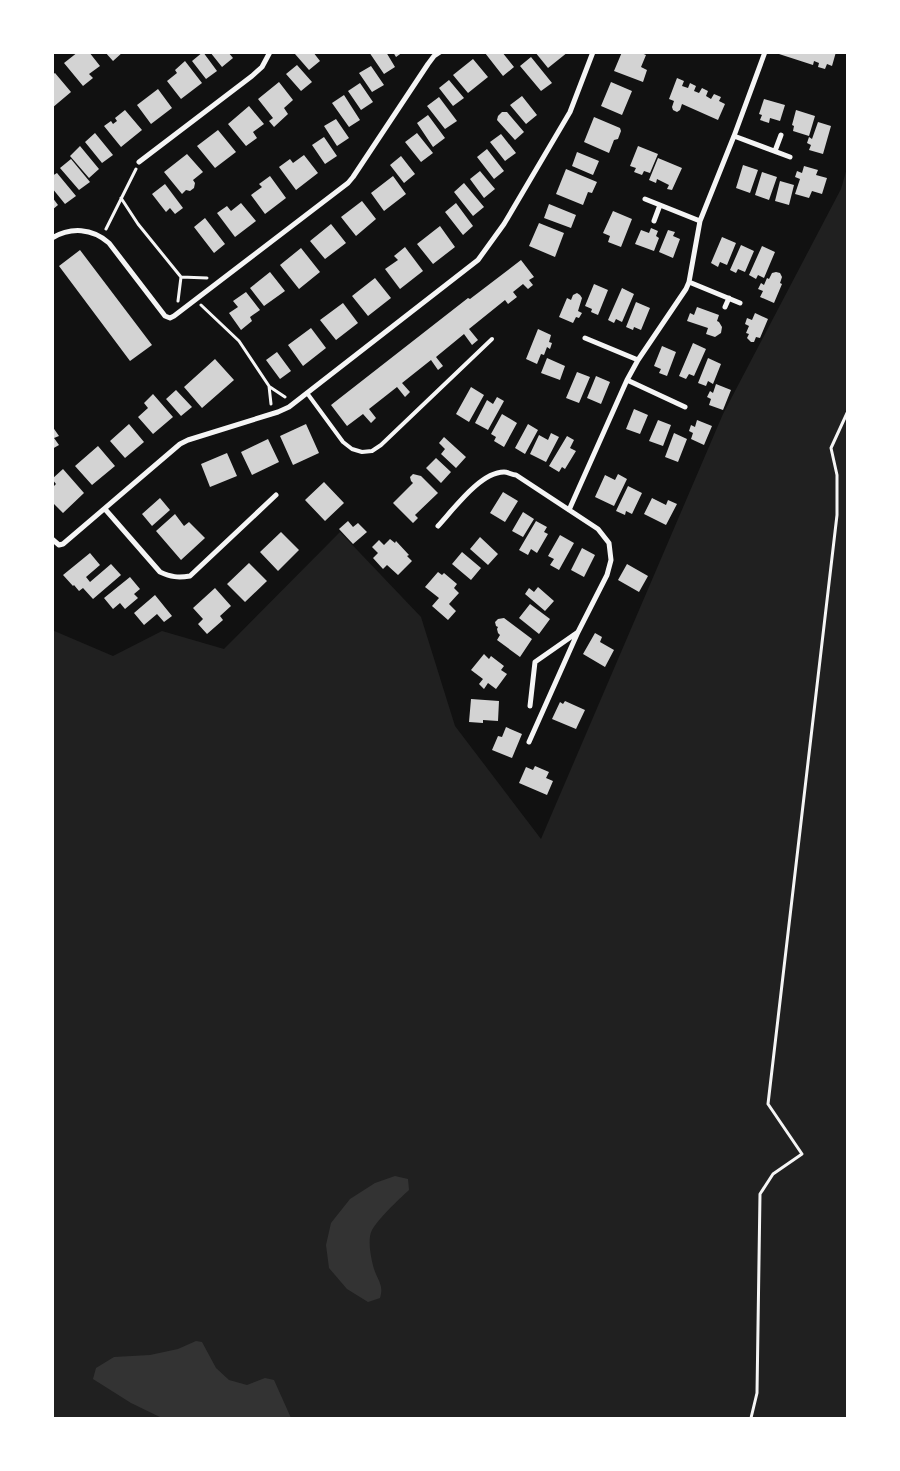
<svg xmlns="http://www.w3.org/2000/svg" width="900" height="1471" viewBox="0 0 900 1471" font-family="Ubuntu,sans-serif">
<rect width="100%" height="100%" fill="#111"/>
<!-- green -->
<path fill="#202020" d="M847,168V415L835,441L847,418V1418H53L52,630L113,656L162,631L224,649L340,532L421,617L455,726L541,839L723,414L841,189Z"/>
<!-- water -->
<path fill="#333" d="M395,1176L408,1179L409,1190C398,1200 379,1218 372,1230C367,1239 371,1259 374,1269C378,1281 384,1285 380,1298L368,1302L347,1289L329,1268L326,1245L331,1223L350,1199L375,1183Z
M196,1341L202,1342L216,1368L229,1380L247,1385L265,1378L274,1380L291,1418H162L131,1403L93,1379L96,1368L114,1357L150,1355L178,1349Z"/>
<!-- building -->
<path fill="#d3d3d3" d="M78,52H89L100,66L89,74L93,78L83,86L64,63Z
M105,52H123L113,61Z
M203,52L217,71L206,79L192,61Z
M210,52H228L233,58L222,67Z
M296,52H313L320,61L309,70L295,54Z
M369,52H386L395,67L384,74Z
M393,52H403L396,57Z
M486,52H502L514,67L503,76L485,53Z
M535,52H568L548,68Z
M622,52H639L646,55L641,67L647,70L643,82L614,71Z
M780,52H836L832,66L827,64L825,69L818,67L819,63L814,61L813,65L779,54Z
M531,57L552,83L541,91L520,66Z
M473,59L488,77L468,93L453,75Z
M185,61L202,83L181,99L167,81L177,73L175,70Z
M297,65L312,82L301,91L286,74Z
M371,66L384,85L372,92L359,73Z
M55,73L71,92L52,108V75Z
M677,78L684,81L682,86L688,88L690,83L696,86L694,91L699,93L702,88L708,91L706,96L711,99L714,94L721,97L719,101L725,104L718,120L682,104L680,110L677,112L673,110L672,107L674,101L669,99Z
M449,80L464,98L453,106L439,88Z
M279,82L293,100L284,108L288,114L274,127L269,121L273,118L258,99Z
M611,82L632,91L622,115L601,106Z
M360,83L373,102L361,110L348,91Z
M158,89L172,108L151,124L137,105Z
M344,95L360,120L349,127L332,103Z
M522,96L537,115L526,124L510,105Z
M439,97L457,121L445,129L427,106Z
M764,99L785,105L780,121L770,118L769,123L760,120L762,115L759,114Z
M249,106L264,124L253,132L257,138L246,146L228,124Z
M125,110L142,130L121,147L104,126L111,121L113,124L117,121L115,118Z
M796,110L815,116L809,136L793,131L794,126L792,125Z
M502,112H507L524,132L515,140L497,120L498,116Z
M428,115L445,138L433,147L417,123Z
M594,117L620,128L621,131L618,139L614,140L609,153L584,142Z
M336,119L349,138L337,146L324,126Z
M818,122L831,126L823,154L809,150L811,145L807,143L809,137L812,139Z
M218,130L236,152L215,168L197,146Z
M95,133L113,155L102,163L85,142Z
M417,133L433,153L421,162L405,142Z
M501,134L516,153L505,161L490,142Z
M324,137L337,156L325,164L312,145Z
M80,146L99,169L89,178L70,156Z
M638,146L658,154L650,173L644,171L642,175L634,172L636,168L630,166Z
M487,149L504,171L494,179L477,157Z
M577,152L599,161L593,175L572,166Z
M187,154L203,172L193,180L195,183L194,188L190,191L186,190L182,194L164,172Z
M304,155L318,173L296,190L279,167L290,159L293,163Z
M401,156L415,174L404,183L390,165Z
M658,158L682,168L672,190L667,189L669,185L657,179L656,183L649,180Z
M71,159L90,182L79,190L60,168Z
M743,165L758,170L750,193L736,188Z
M804,166L818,170L816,175L827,178L822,194L812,191L809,198L795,194L800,179L795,177L797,171L802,173Z
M566,169L597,182L592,193L588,192L583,205L556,194Z
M480,171L495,189L484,198L470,179Z
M762,172L777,177L769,200L755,195Z
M57,173L76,196L65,204L52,188V176Z
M270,176L286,198L265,214L251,195L262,187L259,184Z
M393,176L406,194L384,211L371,193Z
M780,181L794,185L789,205L775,201Z
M464,183L484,207L473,216L454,192Z
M165,184L183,208L175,214L170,208L166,212L152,194Z
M52,197L58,205L52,210Z
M362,201L376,219L356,236L341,217Z
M241,203L256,221L235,237L217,213L227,206L231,211Z
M456,203L473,226L463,235L445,212Z
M549,204L576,215L571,228L544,218Z
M613,211L632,219L621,247L608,242L610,236L603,233Z
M205,218L225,244L214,253L194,227Z
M539,223L564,233L555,257L529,246Z
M331,224L346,243L325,259L310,241Z
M440,226L455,247L433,264L417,244Z
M651,228L658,231L656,236L659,238L654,251L635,244L641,230L649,233Z
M668,230L675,232L673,236L680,239L673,258L659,252Z
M722,237L736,243L727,265L720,262L718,267L711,263Z
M741,245L754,251L745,272L738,269L736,273L730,270Z
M762,246L775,252L764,278L758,275L756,279L749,275Z
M405,247L423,271L400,289L385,269L398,260L394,256Z
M301,248L320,272L299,289L280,265Z
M80,250L152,345L130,361L59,266Z
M521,260L534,277L529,280L533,285L528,289L523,284L513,292L517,297L508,304L505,300L469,329L478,340L472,345L464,334L436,357L443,366L438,370L431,360L402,383L410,392L405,397L397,387L369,409L376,418L371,423L363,414L347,426L331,405L468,298L470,299Z
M270,272L285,291L264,306L250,288Z
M776,272L780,273L782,277L780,283L782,284L774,303L760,297L763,291L758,289L761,283L764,285L767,278L769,279L772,273Z
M375,278L391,298L368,316L352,296Z
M594,284L608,290L598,315L591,312L592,309L585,306Z
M622,288L634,294L622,322L616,319L614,323L608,320Z
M246,292L260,310L250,317L252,321L241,330L229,313L238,307L233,301Z
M577,293L580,295L582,298L578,311L582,313L579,318L576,317L573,323L559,317L567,298L571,300L573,295Z
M636,302L650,308L641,330L634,327L633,330L626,327Z
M343,303L358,323L336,340L320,320Z
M697,307L719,315L717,321L719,322L722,327L721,333L715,337L706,334L708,328L687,321L690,313L694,315Z
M755,313L768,319L760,338L756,337L754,342H751L747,338L749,334L746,333L749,326L745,324L747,318L752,320Z
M311,328L326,348L303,366L288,345Z
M538,329L551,335L549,342L552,343L550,349L547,347L544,355L541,354L537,364L526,359Z
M693,343L706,349L694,376L689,374L686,379L679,376Z
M662,346L676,352L667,376L659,373L661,369L654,366Z
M277,352L291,371L280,379L266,360Z
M547,358L565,366L560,380L541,373Z
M708,358L721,364L713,384L708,381L706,386L698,383Z
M215,359L234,380L202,408L184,387Z
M577,372L590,377L579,403L566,398Z
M596,376L610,382L601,404L587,398Z
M716,384L731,390L723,410L709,405L711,399L707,397L710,391L713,393Z
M471,387L484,395L469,422L456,414Z
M176,390L192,407L181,416L166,399Z
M153,394L173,417L153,434L138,417L148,408L144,403Z
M497,397L504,401L488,430L475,423L487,400L493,404Z
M634,409L648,415L640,434L626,429Z
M502,414L517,423L504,447L494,441L496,437L491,434Z
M658,420L671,425L663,446L649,441Z
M697,420L712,426L704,445L691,439L693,433L689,431L691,425L695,427Z
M129,424L144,442L125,458L110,441Z
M306,424L319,453L293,465L280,436Z
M528,424L538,430L525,454L515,448Z
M52,426L59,436L54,438L59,445L52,449Z
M551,433L559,437L546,462L530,454L539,435L548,440Z
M674,433L687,439L678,462L665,457Z
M567,436L574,440L570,448L576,451L565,469L562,467L559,472L549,466Z
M444,437L466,457L456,468L441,454L445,449L439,443Z
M268,439L279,462L252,475L241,452Z
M98,446L115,466L92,485L75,466Z
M227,453L237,476L210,487L201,464Z
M436,458L451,472L441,483L426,468Z
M63,469L84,493L63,513L52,502V488L56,484L52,479Z
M413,474L421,476L438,493L415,515L418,518L413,523L393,503L413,483L411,481L410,477Z
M618,474L627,479L614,506L595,497L605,475L615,480Z
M324,482L344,503L325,521L305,500Z
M628,486L642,493L632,514L626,511L625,515L616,511Z
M503,492L518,501L505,522L490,513Z
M160,498L170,510L152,526L142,514Z
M652,498L666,505L668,500L677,504L666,525L644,514Z
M523,512L534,519L523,537L512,531Z
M175,514L184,526L189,522L205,538L181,560L156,531Z
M348,521L353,527L358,523L367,532L353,544L339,529Z
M536,521L547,527L544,532L548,534L537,553L531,549L528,555L519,550Z
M281,532L299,550L278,571L260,552Z
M560,535L574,543L559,570L550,565L554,559L548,556Z
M480,537L498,554L488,565L470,549Z
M390,539L395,543L396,541L409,555L407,556L412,561L398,575L387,565L383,569L373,558L378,553L372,547L379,540L384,545Z
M582,548L595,555L584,577L571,570Z
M462,552L481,568L471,580L452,564Z
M90,553L100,565L86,577L90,582L111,564L121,575L93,599L83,588L79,591L74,585L73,586L63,575Z
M249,563L267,581L245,602L227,584Z
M627,564L648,576L639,592L618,580Z
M438,572L442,575L444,573L457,584L454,588L459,593L449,604L456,611L448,620L432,606L439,598L425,587Z
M130,577L140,589L134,594L138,598L125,609L120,603L113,609L104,598Z
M538,587L554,601L545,611L525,594L529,588L534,592Z
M215,588L231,606L220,616L223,620L207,634L198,624L203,619L193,608Z
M155,595L172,616L164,622L157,614L144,625L134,613Z
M530,604L550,619L539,634L519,618Z
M504,618L532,639L520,657L497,640L500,635L498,633L497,629L498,627L496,626L495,622L498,619Z
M595,633L602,637L600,642L614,650L605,667L583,654Z
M484,654L489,659L491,656L504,666L501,670L507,674L496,689L488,683L484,689L479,684L483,679L471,670Z
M471,699L499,701L498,721L483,720V723L469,722Z
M565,701L585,710L576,729L552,719L560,702L563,704Z
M506,727L522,734L512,758L492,750L498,736L502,737Z
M535,766L549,772L546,778L553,781L547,795L519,783L526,767L533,770Z"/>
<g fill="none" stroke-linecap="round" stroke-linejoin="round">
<!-- path -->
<path stroke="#f5f5f5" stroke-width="3" d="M121,198L138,224L181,277L207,278
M106,229L136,169
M178,301L181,277
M201,305L239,341L269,386L271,404
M270,387L285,397
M751,1418L757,1393L760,1194L773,1174L802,1154L768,1104L837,515V475L831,448L848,411"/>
<!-- service -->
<path stroke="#f5f5f5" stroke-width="4" d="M307,393L343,442L352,449L362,452L372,451L381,445L492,339"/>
<!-- minor -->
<path stroke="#f5f5f5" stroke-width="5" d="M734,136L790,157
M775,151L781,135
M139,162L252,76L262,67L270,52
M645,199L700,221
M654,221L660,205
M52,238C71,227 92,228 109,243L165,316L170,318L174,316L348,183L353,177L428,64L434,56L440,52
M689,282L740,303
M725,307L729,298
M585,338L638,360
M627,380L685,407
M105,509L160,572C171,577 178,578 190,576L276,495
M569,510L627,380L638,360L686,289L689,282L700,221L734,136L765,52
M438,526C453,510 480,472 504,472C508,472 512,475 516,475L598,529L609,543L611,560L607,575L578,632L535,662L530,706
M52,539L59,545L63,544L180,444L188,440L278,412L289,407L478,260L504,224L570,112L593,52
M529,742L578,632"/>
</g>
<!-- border -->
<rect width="900" height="1471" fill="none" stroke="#ffffff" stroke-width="108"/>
</svg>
